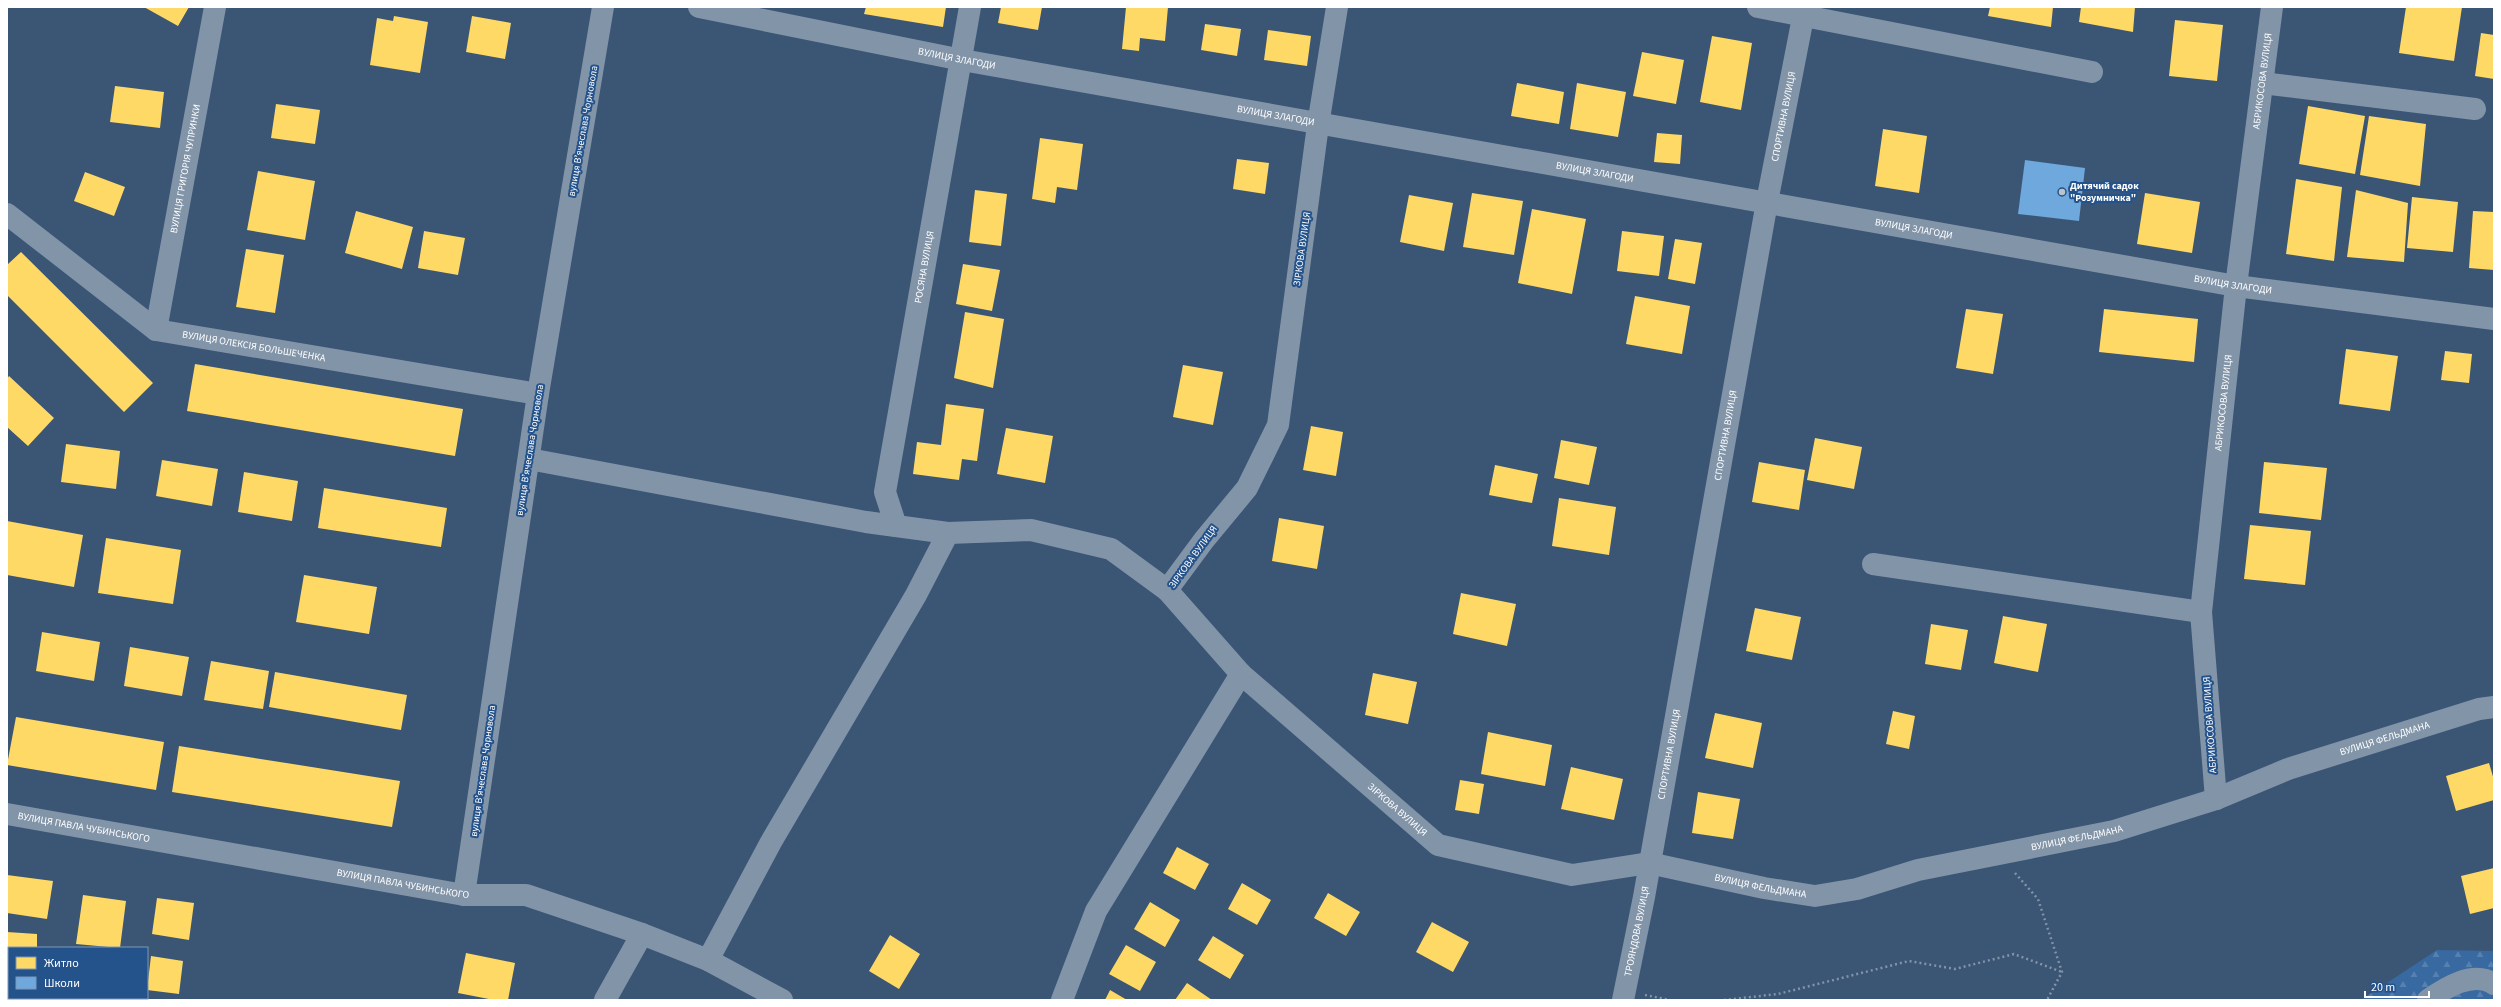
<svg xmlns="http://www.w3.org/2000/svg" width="2501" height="1007" viewBox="0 0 2501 1007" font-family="'Source Sans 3',sans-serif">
<defs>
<pattern id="forest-firs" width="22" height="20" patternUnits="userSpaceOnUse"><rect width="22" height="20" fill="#3869a1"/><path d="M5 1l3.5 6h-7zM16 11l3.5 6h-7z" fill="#5680af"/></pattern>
</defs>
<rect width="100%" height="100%" fill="#3b5574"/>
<!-- forest -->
<path fill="url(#forest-firs)" d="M2437,950L2494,951V1000H2361Z"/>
<!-- homes -->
<path fill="#ffd966" d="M144,7H189L178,26Z
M866,7H946L943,27L864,14Z
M1001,7H1042L1038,30L998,23Z
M1126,7H1168L1165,41L1140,38L1139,51L1122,49Z
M1990,7H2053L2051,27L1988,16Z
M2081,7H2135L2133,32L2079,22Z
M2406,7H2462L2454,61L2399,53Z
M394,16L428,22L420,73L370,65L377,18L393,21Z
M472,16L511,23L505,59L466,52Z
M2175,20L2223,25L2217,81L2169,76Z
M1205,24L1241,29L1237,56L1201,50Z
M1268,30L1311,36L1307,66L1264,60Z
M2481,33L2494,35V79L2475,76Z
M1712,36L1752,43L1741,110L1700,102Z
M1642,52L1684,60L1676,104L1633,96Z
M1517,83L1564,92L1559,124L1511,116Z
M1577,83L1626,92L1618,137L1570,129Z
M115,86L164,92L160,128L110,122Z
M276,104L320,110L315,144L271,138Z
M2308,106L2365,116L2355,174L2299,164Z
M2369,116L2426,124L2420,186L2360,175Z
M1883,129L1927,136L1919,193L1875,186Z
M1657,133L1682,135L1680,164L1654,162Z
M1040,138L1083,144L1077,190L1057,187L1055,203L1032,199Z
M1237,159L1269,163L1265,194L1233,189Z
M258,171L315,181L305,240L247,230Z
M85,172L125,187L114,216L74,201Z
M2296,179L2342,187L2334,261L2286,254Z
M975,190L1007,194L1001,246L969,242Z
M2356,190L2408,203L2404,262L2347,257Z
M1472,193L1523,201L1514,255L1463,247Z
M2145,193L2200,202L2192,253L2137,244Z
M1409,195L1453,203L1444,251L1400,242Z
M2412,197L2458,202L2453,252L2407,248Z
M1532,209L1586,219L1572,294L1518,283Z
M356,211L413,227L402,269L345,253Z
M2473,211L2494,212V270L2469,268Z
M424,231L465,238L458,275L418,268Z
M1622,231L1664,236L1659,276L1617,271Z
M1675,239L1702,243L1695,284L1668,279Z
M246,249L284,255L275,313L236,307Z
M21,252L153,383L124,412L7,295V265Z
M963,264L1000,270L992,311L956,304Z
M1635,296L1690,306L1682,354L1626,344Z
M1966,309L2003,314L1993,374L1956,368Z
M2104,309L2198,319L2194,362L2099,352Z
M965,312L1004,319L993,388L954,378Z
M2346,349L2398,356L2390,411L2339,404Z
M2445,351L2472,354L2469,383L2441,380Z
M195,364L463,409L455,456L187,411Z
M1183,365L1223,372L1213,425L1173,417Z
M9,376L54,418L28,446L7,427V379Z
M946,404L984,409L977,461L962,459L959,480L913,474L917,442L941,445Z
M1311,426L1343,432L1336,476L1303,470Z
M1006,428L1053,436L1045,483L997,474Z
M1815,438L1862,447L1854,489L1807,480Z
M1561,440L1597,447L1589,485L1554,478Z
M66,444L120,451L116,489L61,482Z
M162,460L218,469L212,506L156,496Z
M1759,462L1805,470L1799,510L1752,502Z
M2264,462L2327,468L2321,520L2259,513Z
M1495,465L1538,474L1532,503L1489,495Z
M244,472L298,481L292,521L238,512Z
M324,488L447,508L441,547L318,528Z
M1559,498L1616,507L1609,555L1552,546Z
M1279,518L1324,526L1317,569L1272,561Z
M7,521L83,535L74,587L7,575Z
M2250,525L2311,531L2305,585L2244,579Z
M106,538L181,550L173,604L98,593Z
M304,575L377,587L369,634L296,622Z
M1461,593L1516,604L1507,646L1453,634Z
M1755,608L1801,617L1792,660L1746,651Z
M2003,616L2047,624L2038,672L1994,663Z
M1931,624L1968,630L1961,670L1925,664Z
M42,632L100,642L94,681L36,671Z
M130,647L189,657L182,696L124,686Z
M211,661L269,671L263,709L204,700Z
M275,672L407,695L401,730L269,707Z
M1373,673L1417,682L1408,724L1365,715Z
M1893,711L1915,716L1909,749L1886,744Z
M1715,713L1762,723L1753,768L1705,758Z
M16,717L164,742L156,790L7,765Z
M1488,732L1552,745L1545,786L1481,774Z
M179,746L400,781L392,827L172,792Z
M2489,763L2494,780V800L2456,811L2446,776Z
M1571,767L1623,779L1614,820L1561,809Z
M1460,780L1484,784L1479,814L1455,810Z
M1698,792L1740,799L1733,839L1692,833Z
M1177,847L1209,864L1195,890L1163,873Z
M2494,868V908L2470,914L2461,876Z
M7,875L53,881L47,919L7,913Z
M1242,883L1271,900L1257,925L1228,909Z
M1328,893L1360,912L1346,936L1314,918Z
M83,895L126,901L120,948L76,944Z
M157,898L194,903L189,940L152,934Z
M1150,902L1180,920L1165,947L1134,929Z
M1432,922L1469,942L1453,972L1416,952Z
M7,932L37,934V948H9V968H7Z
M890,935L920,954L899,989L869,971Z
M1213,936L1244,955L1230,979L1198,960Z
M1126,945L1156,962L1140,991L1109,974Z
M466,953L515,963L508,1000H494L458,993Z
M151,956L183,961L179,994L147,990Z
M1187,983L1212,1000H1175Z
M1110,990L1127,1000H1105Z
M7,992H9V998H32L31,1000H7Z
M62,998H110V1000H61Z"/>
<!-- schools -->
<path fill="#6fa8dc" d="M2025,160L2085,168L2079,221L2018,214Z"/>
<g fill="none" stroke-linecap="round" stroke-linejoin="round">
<!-- path -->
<path stroke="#8294a8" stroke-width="2.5" stroke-dasharray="2 3" stroke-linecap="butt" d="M2015,873L2038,899L2062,972L2047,1000
M1645,995L1670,1000
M1724,1000L1778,994L1909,961L1955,969L2014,954L2062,972"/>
<!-- minor -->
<g stroke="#8294a8" stroke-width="22">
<path id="s1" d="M699,7L962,60L2236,286L2494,319"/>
<path id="s2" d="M1337,7L1318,125L1278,425L1247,488L1204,540L1167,590L1241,674L1438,845L1572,875L1649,863L1764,888L1815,896L1857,889L1918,870L2114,831L2216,799L2288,769L2479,709L2494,707"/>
<path d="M1758,7L2092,72"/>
<path d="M2262,83L2475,109"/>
<path id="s3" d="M7,214L156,330L538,394"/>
<path id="s4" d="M156,330L215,7"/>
<path d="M529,459L866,522L948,533L1031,530L1111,549L1167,590"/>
<path id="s5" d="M896,526L885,492L970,7"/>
<path d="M1873,564L2201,612"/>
<path id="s6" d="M2216,799L2201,612L2236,286L2272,7"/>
<path id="s7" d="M7,814L464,895H526L642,934L708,960L782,1000"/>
<path d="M464,895L538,394L603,7"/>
<path d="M708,960L771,842L916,595L948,533"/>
<path d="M605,1000L642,934"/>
<path d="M1062,1000L1096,911L1241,674"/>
<path id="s8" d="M1623,1000L1644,897L1767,202L1805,7"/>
<path d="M2428,1000C2445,988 2473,970 2494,984"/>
</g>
</g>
<!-- markers -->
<circle fill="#bac4ce" stroke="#24528b" stroke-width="1.5" cx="2062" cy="192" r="4"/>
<g text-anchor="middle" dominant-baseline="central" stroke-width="4" stroke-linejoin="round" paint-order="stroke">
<!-- street labels -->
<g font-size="10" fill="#fff" stroke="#24528b">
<text stroke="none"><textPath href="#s1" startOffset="263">ВУЛИЦЯ ЗЛАГОДИ</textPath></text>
<text stroke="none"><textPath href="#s6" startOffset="722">АБРИКОСОВА ВУЛИЦЯ</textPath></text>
<text stroke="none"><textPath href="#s8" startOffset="898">СПОРТИВНА ВУЛИЦЯ</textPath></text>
<text stroke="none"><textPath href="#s1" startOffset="587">ВУЛИЦЯ ЗЛАГОДИ</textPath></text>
<text transform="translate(583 131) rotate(-80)">вулиця Вʼячеслава Чорновола</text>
<text stroke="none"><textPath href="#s4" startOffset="164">ВУЛИЦЯ ГРИГОРІЯ ЧУПРИНКИ</textPath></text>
<text stroke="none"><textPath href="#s1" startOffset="911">ВУЛИЦЯ ЗЛАГОДИ</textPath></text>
<text stroke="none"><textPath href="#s1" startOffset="1235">ВУЛИЦЯ ЗЛАГОДИ</textPath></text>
<text transform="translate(1302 249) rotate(-82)">ЗІРКОВА ВУЛИЦЯ</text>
<text stroke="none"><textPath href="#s5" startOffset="264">РОСЯНА ВУЛИЦЯ</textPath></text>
<text stroke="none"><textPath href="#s1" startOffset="1559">ВУЛИЦЯ ЗЛАГОДИ</textPath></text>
<text stroke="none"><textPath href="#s3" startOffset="288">ВУЛИЦЯ ОЛЕКСІЯ БОЛЬШЕЧЕНКА</textPath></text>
<text stroke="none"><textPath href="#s6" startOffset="398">АБРИКОСОВА ВУЛИЦЯ</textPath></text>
<text stroke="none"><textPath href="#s8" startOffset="574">СПОРТИВНА ВУЛИЦЯ</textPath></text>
<text transform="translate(530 450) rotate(-81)">вулиця Вʼячеслава Чорновола</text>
<text transform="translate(1193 557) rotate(-54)">ЗІРКОВА ВУЛИЦЯ</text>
<text transform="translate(2210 725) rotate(-94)">АБРИКОСОВА ВУЛИЦЯ</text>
<text stroke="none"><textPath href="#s2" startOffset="1972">ВУЛИЦЯ ФЕЛЬДМАНА</textPath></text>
<text stroke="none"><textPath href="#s8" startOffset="250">СПОРТИВНА ВУЛИЦЯ</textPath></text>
<text transform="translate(483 771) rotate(-82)">вулиця Вʼячеслава Чорновола</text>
<text stroke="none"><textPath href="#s2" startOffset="941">ЗІРКОВА ВУЛИЦЯ</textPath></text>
<text stroke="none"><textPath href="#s7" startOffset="78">ВУЛИЦЯ ПАВЛА ЧУБИНСЬКОГО</textPath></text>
<text stroke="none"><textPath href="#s2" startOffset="1648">ВУЛИЦЯ ФЕЛЬДМАНА</textPath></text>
<text stroke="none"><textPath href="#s7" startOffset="402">ВУЛИЦЯ ПАВЛА ЧУБИНСЬКОГО</textPath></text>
<text stroke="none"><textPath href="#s2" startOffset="1324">ВУЛИЦЯ ФЕЛЬДМАНА</textPath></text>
<text stroke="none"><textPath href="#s8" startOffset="70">ТРОЯНДОВА ВУЛИЦЯ</textPath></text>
</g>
<!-- poi labels -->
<g font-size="10" font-weight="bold" fill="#fff" stroke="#24528b" text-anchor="start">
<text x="2070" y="186">Дитячий садок<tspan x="2070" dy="12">"Розумничка"</tspan></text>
</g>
</g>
<!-- border -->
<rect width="2501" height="1007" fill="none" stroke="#ffffff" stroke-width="16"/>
<!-- legend -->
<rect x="8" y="947" width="140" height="52" fill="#24528b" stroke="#7c97b9"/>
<rect x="16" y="957" width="20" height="12" fill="#ffd966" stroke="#7c97b9"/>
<text x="44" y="967" font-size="12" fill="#ffffff">Житло</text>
<rect x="16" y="977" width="20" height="12" fill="#6fa8dc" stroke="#7c97b9"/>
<text x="44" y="987" font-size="12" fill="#ffffff">Школи</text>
<!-- scale -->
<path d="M2365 991v6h64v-6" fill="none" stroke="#ffffff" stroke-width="2"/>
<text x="2371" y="991" font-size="12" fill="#ffffff" stroke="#24528b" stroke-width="3" paint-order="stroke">20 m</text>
</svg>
